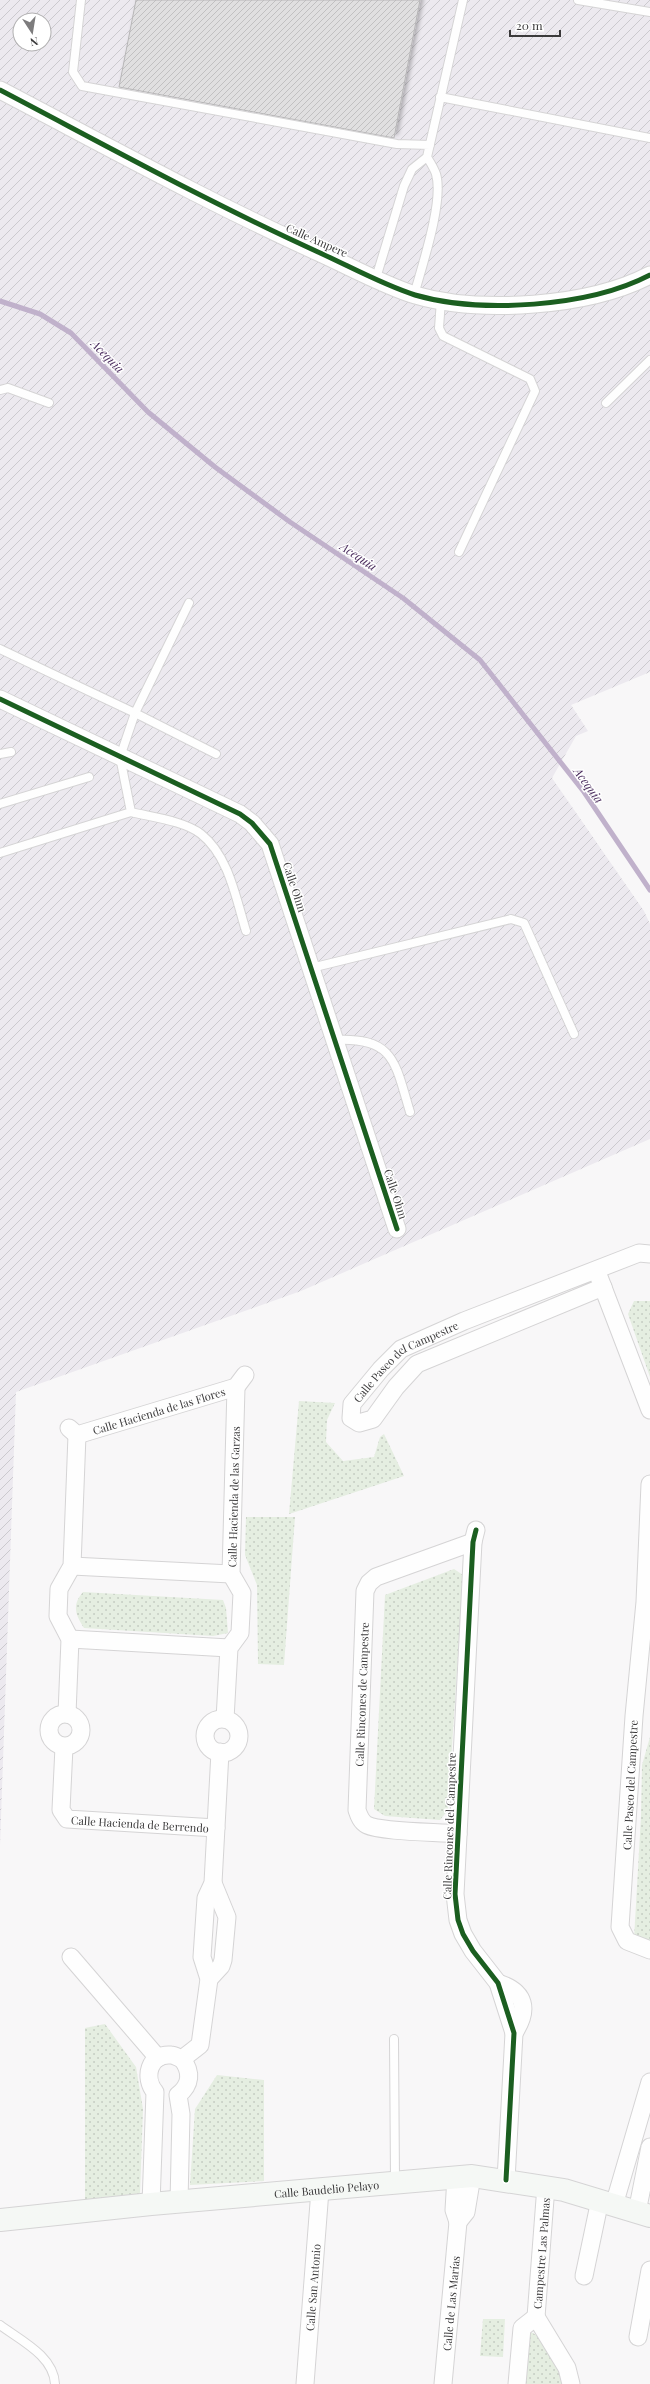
<svg xmlns="http://www.w3.org/2000/svg" width="650" height="2384" viewBox="0 0 650 2384" font-family="'Playfair Display',serif">
<defs>
<pattern id="industrial-furrows" width="10" height="10" patternUnits="userSpaceOnUse"><rect width="10" height="10" fill="#ece9ef"/><path d="M-1 1l2-2M0 10L10 0M9 11l2-2" fill="none" stroke="#cbc9ce"/></pattern>
<pattern id="grass-dots" width="8" height="8" patternUnits="userSpaceOnUse"><rect width="8" height="8" fill="#e5eee1"/><path d="M2 2h.1M6 6h.1" fill="none" stroke="#c5cdc2" stroke-width="1.8" stroke-linecap="round"/></pattern>
<pattern id="building-hatch" width="6" height="6" patternUnits="userSpaceOnUse"><rect width="6" height="6" fill="#e0dfe0"/><path d="M-1 1l2-2M0 6l6-6M5 7l2-2" fill="none" stroke="#c1c0c1"/></pattern>
<filter id="shadow"><feDropShadow dx="3.5" dy="-3.5" stdDeviation="2" flood-color="#0004"/></filter>
</defs>
<rect width="100%" height="100%" fill="#f8f7f8"/>
<!-- industrial -->
<path fill="url(#industrial-furrows)" fill-rule="evenodd" d="M0,0H650V672L571,705L588,731L576,736L552,778L644,911L650,924V1139L301,1291L16,1392L0,1846ZM20,20H44V44H20Z"/>
<!-- grass -->
<path fill="url(#grass-dots)" d="M634,1301H650V1377L628,1314Z
M299,1401L335,1403L327,1420L326,1442L343,1461L374,1457L380,1437L384,1434L404,1476L289,1514Z
M246,1517H295L284,1665L258,1664L257,1585L245,1555Z
M454,1569L463,1575L448,1810L440,1820L385,1816L374,1809L385,1595Z
M83,1592L223,1600L226,1608L228,1633L213,1636L84,1628C75,1614 72,1605 83,1592Z
M650,1737V1942L634,1939L641,1816L642,1765Z
M105,2024L136,2067L143,2109L140,2194L85,2201V2028Z
M217,2075L264,2080V2181L190,2185L195,2109Z
M483,2319H505L503,2357L480,2356Z
M531,2332C548,2340 562,2365 561,2384H522L526,2335Z"/>
<g fill="none" stroke-linecap="round" stroke-linejoin="round">
<!-- stream -->
<path stroke="#c0b1cb" stroke-width="5" d="M0,301L40,314L71,333L148,412L215,467L290,522L403,598L480,660L584,792L650,890"/>
</g>
<!-- building -->
<path fill="url(#building-hatch)" stroke="#b7b6b7" filter="url(#shadow)" d="M136,0H420L394,138L119,87Z"/>
<g fill="none" stroke-linecap="round" stroke-linejoin="round">
<!-- lane casing -->
<g stroke="#d5d4d5" stroke-width="10">
<path id="lane" d="M81,0L73,72L82,86L397,144L430,145
M578,0L650,12
M440,97L650,138
M376,278L404,186L412,169L427,157
M414,295C422,266 444,201 436,174C434,168 430,162 427,157L463,0
M441,300L439,328L443,336L530,379L535,391L459,552
M0,390L8,388L49,403
M606,403L650,360
M0,649L135,713L189,603
M0,754L11,752
M216,754L135,713L120,757L131,812C151,817 185,821 201,834C229,856 236,899 246,931
M0,804L89,777
M0,853L131,812
M311,968L511,919L524,923L574,1034
M335,1040C395,1037 395,1063 410,1112
M394,2039L395,2181
M0,2325C20,2340 54,2356 55,2384"/>
</g>
<!-- street casing -->
<g stroke="#d5d4d5" stroke-width="19">
<g id="street">
<path d="M0,90C105,145 210,203 318,252C349,266 383,285 415,295C480,314 589,307 650,275"/>
<path d="M0,699L240,814L252,823L270,844L397,1229"/>
<path d="M599,1277L650,1410"/>
<path id="s1" d="M603,1287L417,1364L396,1387L373,1419L359,1423L351,1418L352,1404L381,1369L401,1349L464,1321L639,1253L650,1254"/>
<path id="s2" d="M69,1428L77,1435L236,1387L245,1375"/>
<path d="M650,1484L645,1602L634,1716L620,1927L627,1941L650,1950"/>
<path d="M476,1530L473,1542L455,1894L458,1920L463,1934L473,1951L498,1983L514,2033L506,2180"/>
<path d="M72,1566L231,1574"/>
<path d="M70,1639L229,1648"/>
<circle cx="65" cy="1730" r="16"/>
<path d="M67,1714L70,1639L58,1616L59,1589L72,1566L77,1435"/>
<path id="s3" d="M225,1719L229,1648L240,1633L242,1593L231,1574L236,1387"/>
<circle cx="222" cy="1736" r="17"/>
<path id="s4" d="M64,1747L61,1810L67,1819L216,1828"/>
<path id="s5" d="M458,1834C440,1832 381,1832 367,1825C361,1822 359,1816 357,1810L365,1591L369,1583L376,1577L473,1542"/>
<path d="M71,1957L158,2058"/>
<path d="M209,1979L221,1966L223,1960L227,1917L213,1883"/>
<path d="M498,1983C526,1992 529,2010 514,2033"/>
<path d="M456,2177L454,2210L458,2222"/>
<path d="M179,2202L181,2114L178,2095C191,2085 192,2072 182,2059"/>
<path d="M151,2204L155,2092C143,2078 149,2053 171,2055C174,2055 179,2058 182,2059L200,2045L209,1979L202,1957L206,1898L213,1883L220,1752"/>
<path d="M614,2205L650,2082"/>
<path d="M637,2212L650,2147"/>
<path d="M458,2222L466,2212L472,2176"/>
<path d="M584,2276L600,2200"/>
<path id="s6" d="M536,2317L546,2186"/>
<path d="M536,2317L567,2368L571,2384"/>
<path d="M638,2337L650,2270"/>
<path id="s7" d="M305,2384L320,2190"/>
<path id="s8" d="M443,2384L458,2222"/>
<path d="M517,2384L522,2328L536,2317"/>
</g>
</g>
<!-- secondary casing -->
<g stroke="#d5d4d5" stroke-width="24">
<g id="secondary">
<path id="s9" d="M0,2220L151,2204L472,2176L564,2190L650,2216"/>
</g>
</g>
<!-- lane -->
<use href="#lane" stroke="#fefefe" stroke-width="8"/>
<!-- street -->
<use href="#street" stroke="#fefefe" stroke-width="17"/>
<!-- secondary -->
<use href="#secondary" stroke="#f5f8f5" stroke-width="22"/>
<!-- cycleway casing -->
<g stroke="#fff" stroke-width="8">
<path id="cycleway" d="M0,90C105,145 210,203 318,252C349,266 383,285 415,295C480,314 589,307 650,275
M0,699L240,814L252,823L270,844L397,1229
M476,1530L473,1542L455,1894L458,1920L463,1934L473,1951L498,1983L514,2033L506,2180"/>
</g>
<!-- cycleway -->
<use href="#cycleway" stroke="#1b5e20" stroke-width="5"/>
</g>
<g text-anchor="middle" dominant-baseline="central" stroke-width="3" stroke-linejoin="round" paint-order="stroke">
<!-- street labels -->
<g font-size="11" fill="#3b3a3b" stroke="#fff">
<text transform="translate(317 240) rotate(24)">Calle Ampere</text>
<text transform="translate(295 887) rotate(72)">Calle Ohm</text>
<text transform="translate(396 1194) rotate(72)">Calle Ohm</text>
<text stroke="none"><textPath href="#s1" startOffset="380">Calle Paseo del Campestre</textPath></text>
<text stroke="none"><textPath href="#s2" startOffset="96">Calle Hacienda de las Flores</textPath></text>
<text stroke="none"><textPath href="#s3" startOffset="229">Calle Hacienda de las Garzas</textPath></text>
<text stroke="none"><textPath href="#s5" startOffset="226">Calle Rincones de Campestre</textPath></text>
<text transform="translate(630 1785) rotate(-87)">Calle Paseo del Campestre</text>
<text stroke="none"><textPath href="#s4" startOffset="147">Calle Hacienda de Berrendo</textPath></text>
<text transform="translate(449 1826) rotate(-88)">Calle Rincones del Campestre</text>
<text stroke="none"><textPath href="#s9" startOffset="328">Calle Baudelio Pelayo</textPath></text>
<text stroke="none"><textPath href="#s6" startOffset="64">Campestre Las Palmas</textPath></text>
<text stroke="none"><textPath href="#s7" startOffset="97">Calle San Antonio</textPath></text>
<text stroke="none"><textPath href="#s8" startOffset="81">Calle de Las Marías</textPath></text>
</g>
<!-- water labels -->
<g font-size="12" font-style="italic" fill="#4a2c5d" stroke="#fff">
<text transform="translate(108 356) rotate(46)">Acequia</text>
<text transform="translate(359 556) rotate(34)">Acequia</text>
<text transform="translate(589 785) rotate(54)">Acequia</text>
</g>
</g>
<!-- north arrow -->
<g transform="translate(32 32) rotate(168)"><circle r="19" fill="#ffffff" stroke="#b1b0b1"/>
<path d="M0-3L7 15L0 10L-7 15Z" fill="#7d7c7d"/>
<text y="-6" font-size="11" font-weight="bold" text-anchor="middle" fill="#3b3a3b">N</text>
</g>
<!-- scale -->
<path d="M510 30v6h50v-6" fill="none" stroke="#3b3a3b" stroke-width="2"/>
<text x="516" y="30" font-size="12" fill="#3b3a3b" stroke="#ffffff" stroke-width="3" paint-order="stroke">20 m</text>
</svg>
